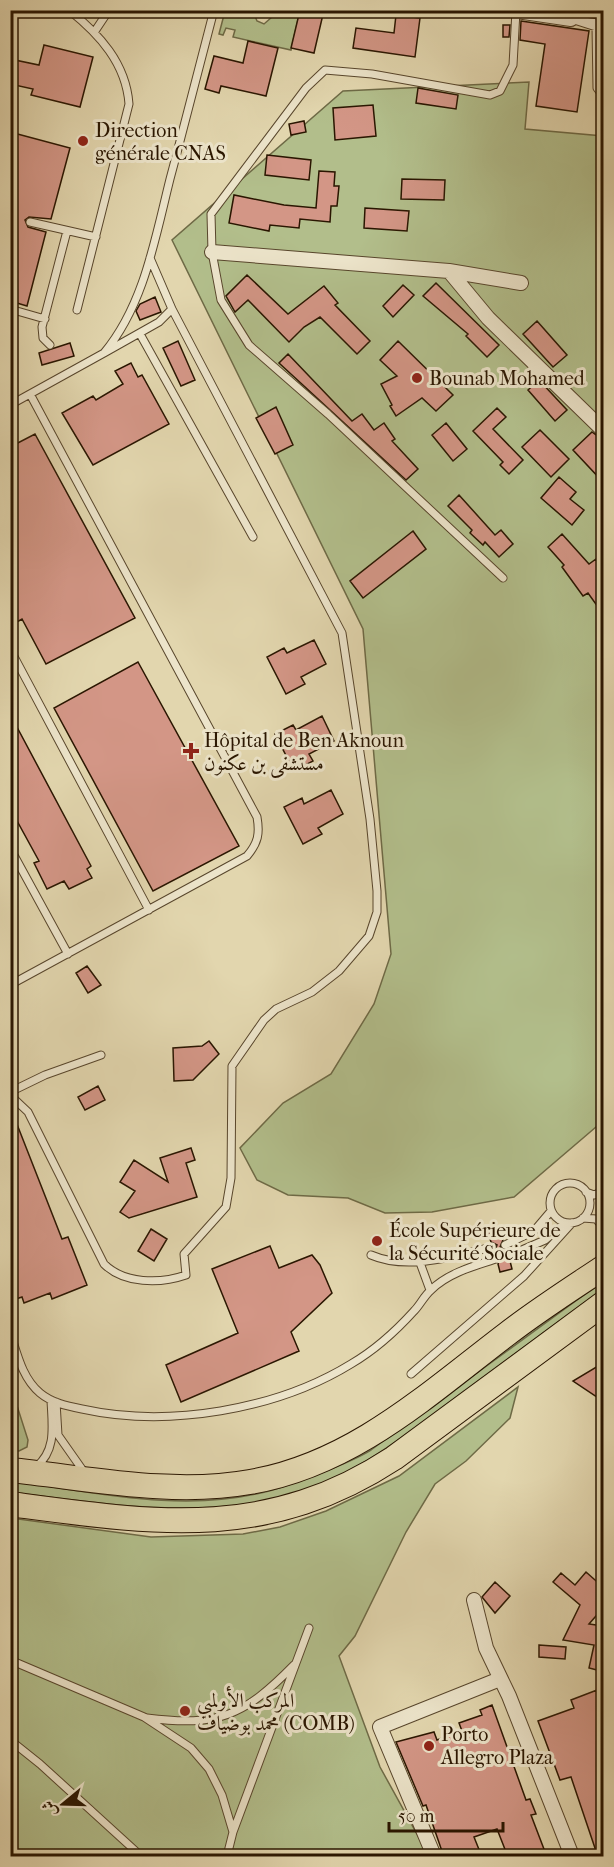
<svg xmlns="http://www.w3.org/2000/svg" width="614" height="1867" viewBox="0 0 614 1867" font-family="'IM FELL French Canon',Amiri,serif">
<rect width="100%" height="100%" fill="#e2d6ae"/>
<filter id="stains"><feTurbulence type="fractalNoise" baseFrequency=".00333" numOctaves="4"/><feColorMatrix values="0 0 0 0 .2 0 0 0 0 .09 0 0 0 0 .02 0 0 0 .5 -.17"/></filter>
<radialGradient id="worn" r=".72"><stop offset=".6" stop-color="#630" stop-opacity="0"/><stop offset="1" stop-color="#630" stop-opacity=".3"/></radialGradient>
<!-- green -->
<path fill="#b2be8b" stroke="#6e6a46" stroke-width="1.5" d="M225,11H253L257,21L264,24L279,11H300L291,50L233,37L235,30L226,28L223,35L219,34Z
M529,82L525,129L603,136V1121L514,1197L432,1212L385,1213L348,1198L288,1195L257,1180L240,1148L283,1103L331,1074L374,1004L391,954L363,629L172,240L343,91Z
M603,1281V1289C558,1322 513,1355 468,1389C407,1434 341,1489 263,1502C178,1516 95,1503 11,1492V1481C94,1492 182,1513 265,1492C282,1488 297,1481 313,1476C333,1468 353,1461 371,1450Z
M11,1387L28,1440L27,1447L19,1451L11,1450Z
M518,1387L510,1418L466,1461L435,1484L406,1532L355,1636L339,1656L380,1767L429,1856H11V1518L151,1537L243,1534L280,1527L326,1511L399,1476Z"/>
<!-- building -->
<path fill="#d39686" stroke="#2a1601" stroke-width="1.5" d="M300,10H324L314,53L291,48Z
M396,15L420,18L415,57L353,48L356,28L394,33Z
M521,21L589,31L577,112L536,106L545,44L520,40Z
M503,25H510L509,37H503Z
M248,41L278,48L266,96L221,86L219,93L205,89L214,56L243,63Z
M44,45L93,57L80,107L31,95L33,89L10,84V59L39,65Z
M418,88L458,95L456,109L416,103Z
M373,105L376,136L335,140L333,108Z
M304,121L306,132L291,135L289,124Z
M10,132L70,148L51,219L29,217L25,220L28,227L46,232L27,306L10,301Z
M267,155L311,160L309,180L265,175Z
M319,171L335,172L334,186H339L337,206H331L330,222L300,219L299,228L270,225L269,231L229,223L234,195L284,205L316,208Z
M402,179L445,180L444,200L401,199Z
M365,208L409,211L407,231L364,228Z
M247,275L288,314L324,286L338,303L335,305L370,341L357,354L320,317L304,327L289,342L248,300L235,312L226,296Z
M436,283L499,345L487,357L466,336L468,334L423,296Z
M403,285L414,295L393,317L383,306Z
M155,297L161,312L140,320L136,311L140,304Z
M537,321L567,355L553,367L523,334Z
M178,341L195,380L181,386L163,348Z
M398,341L453,395L436,411L422,398L396,416L390,406L392,405L381,384L397,376L380,360Z
M70,343L74,356L42,365L39,353Z
M288,354L352,421L362,414L374,430L384,423L395,439L392,441L418,469L406,480L279,363Z
M131,363L138,377L142,375L169,424L93,465L62,413L93,396L96,400L123,384L115,371Z
M539,380L567,410L555,421L528,390Z
M276,407L293,445L275,454L256,418Z
M497,408L506,417L493,429L523,460L509,474L500,465L503,462L473,431Z
M446,423L467,449L453,461L432,435Z
M540,430L569,459L551,477L522,447Z
M592,432L603,440V482L573,450Z
M35,434L135,618L46,664L22,619L10,626V447Z
M559,477L576,492L570,499L584,510L572,525L541,498Z
M459,495L495,535L501,530L513,544L499,557L485,542L483,545L470,533L472,530L448,506Z
M413,531L426,549L363,598L350,581Z
M562,534L589,564L596,559L603,569V614L588,593L583,596L562,567L564,565L548,547Z
M314,640L326,664L301,677L305,684L286,694L267,657L284,648L287,653Z
M138,662L239,846L153,891L54,708Z
M10,714L91,866L87,869L92,878L69,889L64,881L47,889L34,863L39,861L10,808Z
M322,716L334,741L309,754L313,761L294,771L275,734L293,725L296,730Z
M331,790L343,814L318,828L322,834L303,844L284,807L302,798L304,804Z
M87,966L101,985L88,993L76,973Z
M209,1041L219,1054L193,1080L174,1081L173,1048L202,1046Z
M98,1086L105,1100L85,1110L78,1097Z
M11,1109L62,1239L68,1237L87,1285L52,1299L50,1293L24,1303L22,1297L10,1301V1231L16,1229L10,1214Z
M191,1148L195,1160L186,1163L197,1197L129,1218L120,1212L135,1191L120,1182L134,1160L168,1182L160,1158Z
M151,1229L167,1239L154,1261L138,1251Z
M500,1230L503,1240L500,1247L507,1250L503,1258L510,1261L512,1269L500,1272L498,1264L501,1257L494,1254L497,1245L491,1242L488,1233Z
M270,1246L279,1268L312,1255L320,1265L332,1293L291,1332L299,1351L181,1402L166,1365L238,1333L212,1269Z
M603,1363V1401L573,1381Z
M586,1572L603,1587V1608L589,1624L603,1626L601,1671L589,1668L594,1645L563,1640L580,1605L553,1582L561,1573L575,1585Z
M495,1582L510,1596L495,1613L482,1597Z
M539,1645L566,1647L565,1659L539,1657Z
M597,1690L603,1707V1857H598L571,1777L560,1780L538,1721L574,1708L571,1700Z
M492,1705L526,1800L530,1799L536,1814L531,1815L547,1857H508L497,1829L474,1837L482,1857H444L426,1805L423,1806L396,1742L434,1732L437,1740L462,1731L459,1723L482,1715L480,1710Z"/>
<g fill="none" stroke-linecap="round" stroke-linejoin="round">
<!-- lane casing -->
<g stroke="#58462c" stroke-width="9">
<path id="lane" d="M69,10C99,34 126,63 129,104L77,310
M604,24L571,19L596,27L597,88L604,97
M95,31L109,10
M30,222L96,237
M150,258L172,309L159,322L104,353C144,305 155,239 170,179C185,123 199,67 214,10
M10,309L45,319
M140,334L253,537
M50,345L43,338L42,327L67,231
M10,405L104,353
M503,578L328,414L249,345L221,300L212,252L211,214L306,88L325,70L372,74L490,95L500,91L513,65L516,11
M10,649L149,910
M10,848L68,954
M10,985L247,856C258,843 260,834 257,817L30,394
M10,1092L45,1075L101,1055
M10,1095L28,1112L104,1264C124,1284 160,1284 186,1275L184,1254L226,1207L231,1178L232,1066L264,1020L276,1009L312,992L339,971L369,936L377,912V891L370,819L342,633L172,309
M550 1203a20 20 0 1 1 40 0a20 20 0 1 1-40 0Z
M586,1192L594,1195L604,1191
M583,1218L596,1219L604,1228
M505,1245L534,1231L551,1211
M371,1255C408,1271 455,1256 492,1247
M508,1256L545,1240L565,1223
M419,1260L430,1290
M10,1332C17,1353 22,1378 40,1393C52,1403 67,1406 82,1409C168,1428 276,1410 351,1364C375,1350 395,1332 414,1311C420,1305 424,1296 431,1290C448,1273 474,1266 496,1259
M411,1374L524,1276L572,1223
M56,1402L58,1435L84,1472
M36,1467C57,1450 52,1425 51,1400
M10,1660L144,1717L191,1748L209,1769L222,1795L233,1832L227,1856
M147,1718C219,1727 244,1716 294,1665
M10,1740L40,1764L141,1856
M233,1832L309,1628"/>
</g>
<!-- street casing -->
<g stroke="#58462c" stroke-width="16">
<path id="street" d="M517,11L571,19
M212,252L449,271L521,283
M449,271L488,318L604,431
M474,1600L486,1648L509,1696L572,1856
M434,1856L380,1727L500,1679"/>
</g>
<!-- highway casing -->
<g stroke="#2a1601" stroke-width="26">
<path id="highway" d="M10,1470C88,1478 172,1496 250,1482C352,1465 428,1394 507,1334C538,1310 571,1289 604,1267
M10,1504C153,1523 266,1542 394,1458L604,1303"/>
</g>
<!-- lane -->
<use href="#lane" stroke="#ece4ca" stroke-width="7"/>
<!-- street -->
<use href="#street" stroke="#ece4ca" stroke-width="14"/>
<!-- highway -->
<use href="#highway" stroke="#e2d6ae" stroke-width="24"/>
</g>
<!-- markers -->
<g fill="#8f2418" stroke="#ece4ca" stroke-width="2">
<circle cx="83" cy="141" r="6"/>
<circle cx="417" cy="378" r="6"/>
<path d="M188 742h6v6h6v6h-6v6h-6v-6h-6v-6h6z"/>
<circle cx="377" cy="1241" r="6"/>
<circle cx="185" cy="1711" r="6"/>
<circle cx="429" cy="1746" r="6"/>
</g>
<g text-anchor="middle" dominant-baseline="central" stroke-width="6" stroke-linejoin="round" paint-order="stroke">
<!-- poi labels -->
<g font-size="20" fill="#2a1601" stroke="#ece4ca" text-anchor="start">
<text x="95" y="130">Direction<tspan x="95" dy="23">générale CNAS</tspan></text>
<text x="429" y="378">Bounab Mohamed</text>
<text x="204" y="740">Hôpital de Ben Aknoun<tspan x="204" dy="23">مستشفى بن عكنون</tspan></text>
<text x="389" y="1230">École Supérieure de<tspan x="389" dy="23">la Sécurité Sociale</tspan></text>
<text x="197" y="1700">المركب الأولمبي<tspan x="197" dy="23">محمد بوضياف (COMB)</tspan></text>
<text x="441" y="1734">Porto<tspan x="441" dy="23">Allegro Plaza</tspan></text>
</g>
</g>
<!-- margin -->
<rect width="614" height="1867" fill="none" stroke="#e2d6ae" stroke-width="36"/>
<rect x="12" y="12" width="590" height="1843" fill="none" stroke="#2a1601" stroke-width="3"/>
<rect x="18" y="18" width="578" height="1831" fill="none" stroke="#2a1601" stroke-width="1.5"/>
<!-- north arrow -->
<g transform="translate(63 1804) rotate(251)" stroke="#ece4ca" stroke-width="4.5" paint-order="stroke">
<path d="M0-4.5L10 22L0 15L-10 22Z" fill="#2a1601"/>
<text y="-9" font-size="16" font-weight="bold" text-anchor="middle" fill="#2a1601">ش</text>
</g>
<!-- scale -->
<path d="M389 1822v9h114v-9" fill="none" stroke="#2a1601" stroke-width="3"/>
<text x="398" y="1822" font-size="18" fill="#2a1601" stroke="#ece4ca" stroke-width="4.5" paint-order="stroke">50 m</text>
<rect width="100%" height="100%" filter="url(#stains)"/>
<rect width="100%" height="100%" fill="url(#worn)"/>
</svg>
